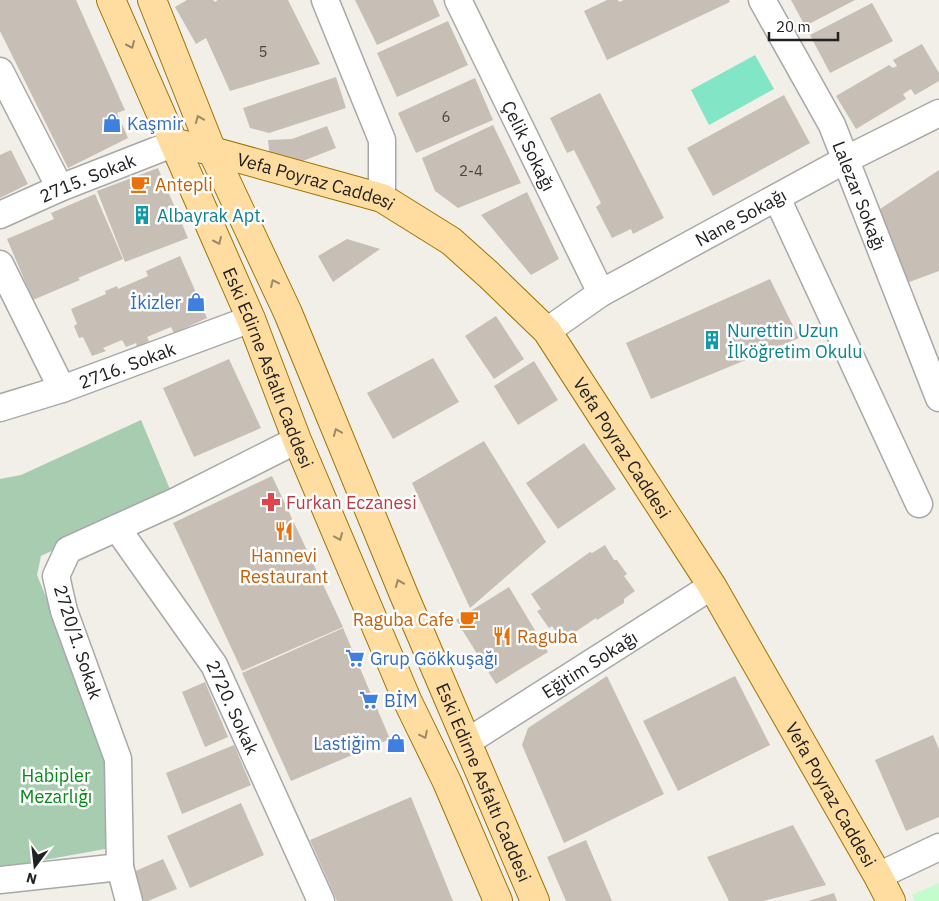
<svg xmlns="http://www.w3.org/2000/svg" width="939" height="901" viewBox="0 0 939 901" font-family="'IBM Plex Sans',sans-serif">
<rect width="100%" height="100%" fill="#f2efe8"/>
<!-- cemetery -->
<path fill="#a7ccaf" d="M141,420L172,494L41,556L37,575L111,756L116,847L0,868V479L21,475Z"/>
<!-- park -->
<path fill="#c4fdcc" d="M939,883V901H915L912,895Z"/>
<!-- pitch -->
<path fill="#82e5c5" d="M755,55L774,89L709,125L691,90Z"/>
<!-- building -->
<path fill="#c7beb6" d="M0,0H76L125,110L117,113L128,138L68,168L0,31Z
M187,0H213L215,2L218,0H288L320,64L230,91L206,38L196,44L175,7Z
M355,0H433L440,16L377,45Z
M607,0H618L619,2L624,0H729L730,2L607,60L584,11Z
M791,0H855L805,26Z
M872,3L893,41L830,73L810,35Z
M448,21L468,65L397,97L377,53Z
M922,44L939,73V81L915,95L911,89L903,94L906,99L856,129L836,96L889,65L893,68L897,66L893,60Z
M336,77L346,108L269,133L250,128L243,108Z
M475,78L493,120L416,153L398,113Z
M600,93L664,218L633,234L631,229L612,238L596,207L601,203L574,150L567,153L550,118Z
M784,95L810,143L713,196L687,148Z
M493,125L521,183L458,208L435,191L422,158Z
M327,126L336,148L300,162L270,158L268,140L292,139Z
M11,150L28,184L0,198V155Z
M158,168L188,238L125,262L97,191Z
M939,170V271L904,284L877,211Z
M527,192L559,259L531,275L481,215Z
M95,194L123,259L78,278L80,280L33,300L7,239L54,219L51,213Z
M347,239L380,249L333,282L318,256Z
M180,256L207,318L174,333L171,327L147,337L149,341L137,347L136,343L126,347L122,340L103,348L106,351L92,356L83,337L79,338L74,326L77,324L71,309L106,294L105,291L117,286L118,289L148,276L146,271Z
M770,279L799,338L651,399L626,343Z
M496,316L524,359L494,379L465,336Z
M433,358L459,402L393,439L367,393Z
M229,359L261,428L194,457L163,388Z
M534,361L558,400L518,425L494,386Z
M484,441L546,542L470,608L412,483Z
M584,443L616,489L558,529L526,483Z
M272,476L343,627L242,671L173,523Z
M605,545L614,560H617L627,574L624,576L635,591L624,599V603L597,620L596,618L562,641L552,626L549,628L537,611L541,609L531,594L590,552L592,553Z
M509,587L548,652L496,684L456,620Z
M343,628L390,739L291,781L242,673Z
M607,676L664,794L564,843L522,745L528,728Z
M735,676L770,745L678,791L643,721Z
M205,682L228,737L205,747L182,692Z
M933,735L939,749V817L906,831L875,760Z
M234,745L251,785L182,814L166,773Z
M411,797L453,901H337L310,840Z
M241,803L264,855L190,888L167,836Z
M793,825L826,885L763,901H729L707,857Z
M586,840L612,901H566L547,857Z
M163,859L177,889L148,901H144L131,873Z
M834,893L837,901H808Z"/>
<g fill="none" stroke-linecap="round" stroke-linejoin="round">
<!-- minor casing -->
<g stroke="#a8a8a8" stroke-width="29">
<g id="minor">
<path d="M325,0L382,140V198"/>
<path id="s1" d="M458,0L601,293"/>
<path id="s2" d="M762,0L832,125L939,398"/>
<path d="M0,71L60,188"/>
<path d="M777,198L919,504"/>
<path id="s3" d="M0,215L60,188L175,143"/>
<path d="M0,264L62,389"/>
<path id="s4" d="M547,331L601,293L845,160L939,113"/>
<path id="s5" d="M0,408L62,389L251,319"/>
<path id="s6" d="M117,528L214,665L321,901"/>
<path id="s7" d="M467,742L712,586"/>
<path d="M120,867L118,759L64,611L56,576L68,550L174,502L297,440"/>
<path d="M878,876L939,847"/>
<path d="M0,880L120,867L129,901"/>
</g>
</g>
<!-- major casing -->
<g stroke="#9f7400" stroke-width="30">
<g id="major">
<path id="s8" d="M111,0L251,319L297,440L408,702L447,782L498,901"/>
<path id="s9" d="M152,0L212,151L288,313L404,595L535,901"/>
<path id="s10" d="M175,143L212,151L382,198L451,241L489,275L547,331L712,586L878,876L891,901"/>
</g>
</g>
<!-- minor -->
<use href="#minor" stroke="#fff" stroke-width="26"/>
<!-- major -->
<use href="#major" stroke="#ffdca0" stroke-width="28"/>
</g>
<!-- one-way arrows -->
<defs><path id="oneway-chevron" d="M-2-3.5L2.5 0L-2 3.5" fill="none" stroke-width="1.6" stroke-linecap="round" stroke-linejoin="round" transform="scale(1.25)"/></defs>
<g stroke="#9b8867">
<use href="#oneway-chevron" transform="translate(131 45) rotate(66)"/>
<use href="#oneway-chevron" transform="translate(199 119) rotate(-112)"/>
<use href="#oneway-chevron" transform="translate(218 241) rotate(66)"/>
<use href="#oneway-chevron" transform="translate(274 283) rotate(-115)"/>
<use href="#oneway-chevron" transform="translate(337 432) rotate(-112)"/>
<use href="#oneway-chevron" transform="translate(339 537) rotate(67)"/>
<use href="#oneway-chevron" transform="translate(399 583) rotate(-112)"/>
<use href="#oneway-chevron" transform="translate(424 735) rotate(64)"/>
</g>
<!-- icons -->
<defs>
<g id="shop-bare" transform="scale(1.5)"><path d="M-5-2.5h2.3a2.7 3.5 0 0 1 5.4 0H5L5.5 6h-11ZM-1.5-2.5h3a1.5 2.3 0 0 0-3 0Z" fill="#3f7fe0" stroke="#fff" stroke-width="2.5" paint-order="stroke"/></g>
<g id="cafe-bare" transform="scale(1.5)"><path d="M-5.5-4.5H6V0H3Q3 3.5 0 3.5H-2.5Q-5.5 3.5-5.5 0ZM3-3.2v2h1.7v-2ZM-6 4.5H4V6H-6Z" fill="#e8710a" stroke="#fff" stroke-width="2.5" paint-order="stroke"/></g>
<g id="building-bare" transform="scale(1.5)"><path d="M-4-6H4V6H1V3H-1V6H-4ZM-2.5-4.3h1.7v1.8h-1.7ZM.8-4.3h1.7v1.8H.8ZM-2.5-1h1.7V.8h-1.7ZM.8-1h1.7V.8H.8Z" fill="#0f9aa8" stroke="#fff" stroke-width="2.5" paint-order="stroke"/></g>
<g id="pharmacy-bare" transform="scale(1.5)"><path d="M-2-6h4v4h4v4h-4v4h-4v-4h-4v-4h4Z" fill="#e0444e" stroke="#fff" stroke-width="2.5" paint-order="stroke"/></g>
<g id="restaurant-bare" transform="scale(1.5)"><path d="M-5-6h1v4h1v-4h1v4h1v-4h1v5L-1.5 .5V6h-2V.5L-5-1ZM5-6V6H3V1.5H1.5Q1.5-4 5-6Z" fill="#e8710a" stroke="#fff" stroke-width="2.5" paint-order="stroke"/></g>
<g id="supermarket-bare" transform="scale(1.5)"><path d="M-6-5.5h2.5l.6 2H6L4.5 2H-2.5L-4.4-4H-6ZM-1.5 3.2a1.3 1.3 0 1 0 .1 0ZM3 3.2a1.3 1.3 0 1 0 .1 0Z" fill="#3f7fe0" stroke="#fff" stroke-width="2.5" paint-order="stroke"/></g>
</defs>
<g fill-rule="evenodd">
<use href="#shop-bare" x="112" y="123"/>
<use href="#cafe-bare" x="140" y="184"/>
<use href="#building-bare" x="142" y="215"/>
<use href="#shop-bare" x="196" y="302"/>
<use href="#building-bare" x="712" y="340"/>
<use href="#pharmacy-bare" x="271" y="502"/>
<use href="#restaurant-bare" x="284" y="531"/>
<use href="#cafe-bare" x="469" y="619"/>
<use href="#restaurant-bare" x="502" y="636"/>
<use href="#supermarket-bare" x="355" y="658"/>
<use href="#supermarket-bare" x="369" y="700"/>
<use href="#shop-bare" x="396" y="743"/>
</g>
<g text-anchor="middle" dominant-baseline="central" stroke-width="5" stroke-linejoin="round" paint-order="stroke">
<!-- number labels -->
<g font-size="15" fill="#4a4846">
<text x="263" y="51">5</text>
<text x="446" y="116">6</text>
<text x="471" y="170">2-4</text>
</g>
<!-- shop labels -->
<g font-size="18" fill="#366cbe" stroke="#fff" text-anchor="start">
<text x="127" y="123">Kaşmir</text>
<text x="181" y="302" text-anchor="end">İkizler</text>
<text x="370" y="658">Grup Gökkuşağı</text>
<text x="384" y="700">BİM</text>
<text x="381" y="743" text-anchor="end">Lastiğim</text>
</g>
<!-- street labels -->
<g font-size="18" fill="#212121" stroke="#fff">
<text stroke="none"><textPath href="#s1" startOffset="162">Çelik Sokağı</textPath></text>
<text stroke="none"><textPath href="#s3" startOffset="95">2715. Sokak</textPath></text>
<text stroke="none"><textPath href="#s10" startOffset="146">Vefa Poyraz Caddesi</textPath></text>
<text stroke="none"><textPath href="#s2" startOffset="219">Lalezar Sokağı</textPath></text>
<text stroke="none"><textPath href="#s4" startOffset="225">Nane Sokağı</textPath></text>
<text stroke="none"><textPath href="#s5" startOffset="134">2716. Sokak</textPath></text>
<text stroke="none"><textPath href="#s8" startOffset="400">Eski Edirne Asfaltı Caddesi</textPath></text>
<text stroke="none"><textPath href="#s10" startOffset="566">Vefa Poyraz Caddesi</textPath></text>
<text transform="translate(78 642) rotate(72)">2720/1. Sokak</text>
<text stroke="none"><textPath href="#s7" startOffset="145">Eğitim Sokağı</textPath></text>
<text stroke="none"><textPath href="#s6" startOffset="214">2720. Sokak</textPath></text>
<text stroke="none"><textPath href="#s9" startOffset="850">Eski Edirne Asfaltı Caddesi</textPath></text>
<text stroke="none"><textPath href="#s10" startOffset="971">Vefa Poyraz Caddesi</textPath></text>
</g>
<!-- food labels -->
<g font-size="18" fill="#c56008" stroke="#fff" text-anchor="start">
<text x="155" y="184">Antepli</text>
<text x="284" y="555" text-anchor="middle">Hannevi<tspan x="284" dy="21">Restaurant</tspan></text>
<text x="454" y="619" text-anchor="end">Raguba Cafe</text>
<text x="517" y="636">Raguba</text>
</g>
<!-- culture labels -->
<g font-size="18" fill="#0d838f" stroke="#fff" text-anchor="start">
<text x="157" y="215">Albayrak Apt.</text>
<text x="727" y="330">Nurettin Uzun<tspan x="727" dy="21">İlköğretim Okulu</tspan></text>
</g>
<!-- health labels -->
<g font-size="18" fill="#be3a42" stroke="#fff" text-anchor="start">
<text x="286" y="502">Furkan Eczanesi</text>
</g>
<!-- park labels -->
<g font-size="18" fill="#058a19" stroke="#fff">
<text x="56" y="775">Habipler<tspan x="56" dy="21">Mezarlığı</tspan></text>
</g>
</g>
<!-- north arrow -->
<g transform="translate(35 866) rotate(195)" stroke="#ffffff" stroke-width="4" paint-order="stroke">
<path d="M0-4L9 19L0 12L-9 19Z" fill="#212121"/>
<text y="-8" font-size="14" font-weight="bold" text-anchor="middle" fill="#212121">N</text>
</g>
<!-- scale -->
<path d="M769 32v8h69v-8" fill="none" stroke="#212121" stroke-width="2.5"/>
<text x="776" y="32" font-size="15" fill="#212121" stroke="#ffffff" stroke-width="4" paint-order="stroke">20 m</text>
</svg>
